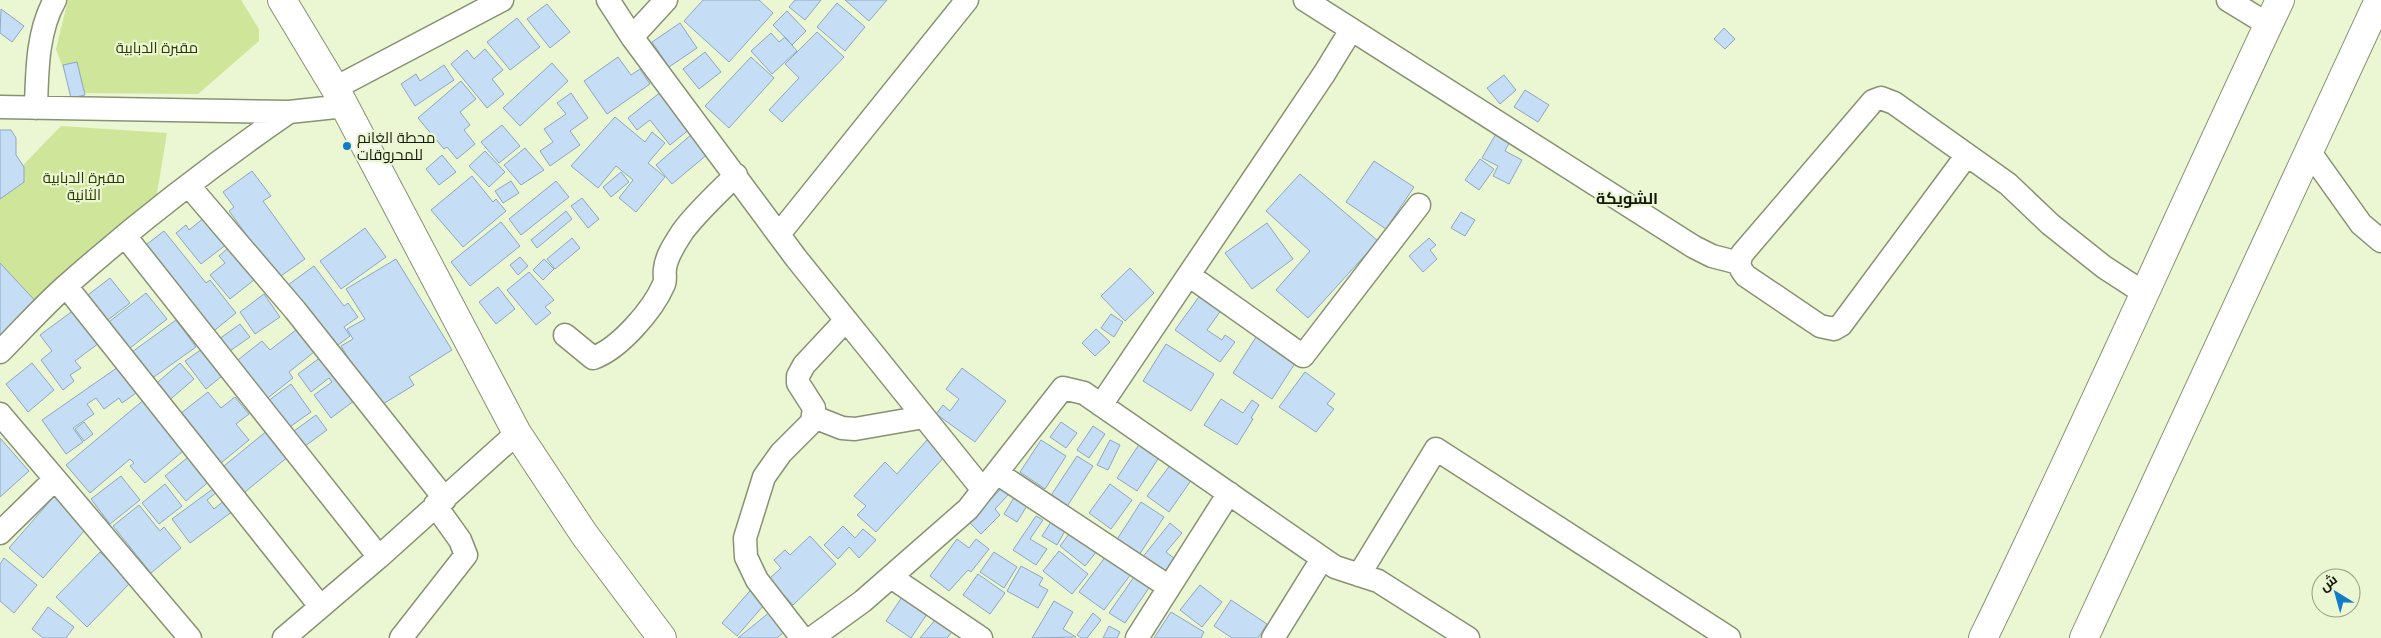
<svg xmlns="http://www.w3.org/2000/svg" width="2381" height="638" viewBox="0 0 2381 638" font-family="Lato,Cairo,sans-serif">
<rect width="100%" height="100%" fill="#ebf6d3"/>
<!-- green -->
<path fill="#cee59a" d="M68,0H241L259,29V41L198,94L72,93L56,49Z
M61,126L167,133L155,205L0,335V189Z"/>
<!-- building -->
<path fill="#c5def5" stroke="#8ca7c0" d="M703,0H759L773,13L729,62L684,21Z
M795,0H821L805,20L789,7Z
M845,0H887L869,21Z
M837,3L865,27L845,51L817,27Z
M547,4L570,32L550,48L527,19Z
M1,9L24,26L12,42L0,33Z
M787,11L806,31L792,45L773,25Z
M517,18L540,47L510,70L487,42Z
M680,23L697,48L669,67L652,42Z
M1724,28L1735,39L1725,49L1714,39Z
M817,32L844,57L782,122L769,110L799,78L785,64Z
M771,33L779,42L785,37L797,51L772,74L751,51Z
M485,49L503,70L492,79L504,94L487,108L451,64L467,50L474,59Z
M705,52L721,72L699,89L683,69Z
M618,57L631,75L640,69L650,84L607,114L584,81Z
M751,57L774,78L729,128L705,106Z
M77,62L85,95L71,98L63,65Z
M552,63L568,81L520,126L503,108Z
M444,65L454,80L415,106L401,84L416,74L420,81Z
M1504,75L1516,90L1500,104L1487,88Z
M461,81L476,99L460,112L470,125L464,130L475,144L457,159L447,147L444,149L418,118Z
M1525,90L1549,105L1538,122L1514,107Z
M662,91L691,128L670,145L650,120L637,130L628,118Z
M571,93L588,118L570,131L580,145L550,166L540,151L553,142L544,129L566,114L557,103Z
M615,117L645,142L652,132L665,143L648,163L665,177L636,212L619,198L633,180L616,166L598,188L571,166Z
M502,125L520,146L499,163L481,142Z
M699,128L715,148L672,184L656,165Z
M0,130H11L16,138V155L24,167V182L0,199Z
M1497,132L1511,139L1505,151L1522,160L1509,184L1493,176L1498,166L1482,158Z
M525,148L544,170L521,185L504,165Z
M485,151L505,172L489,187L469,166Z
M442,155L456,172L439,185L426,169Z
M1480,159L1494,169L1479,190L1465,180Z
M1374,161L1414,187L1386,229L1346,202Z
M252,171L271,196L263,201L305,259L278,278L229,211L234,207L223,192Z
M621,172L629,182L611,197L603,187Z
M1300,174L1378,241L1308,318L1276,290L1310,251L1266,211Z
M472,176L493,202L496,199L506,211L463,247L431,210Z
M511,181L519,193L503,203L495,191Z
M556,181L569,197L521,235L509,219Z
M582,198L599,219L588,228L571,206Z
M566,211L572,219L537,248L531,240Z
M1461,212L1475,220L1465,236L1451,228Z
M205,217L227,244L201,264L176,233L186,225L189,230Z
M501,222L520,246L470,286L451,262Z
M1267,223L1293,259L1252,289L1225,253Z
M365,228L386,257L341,289L320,261Z
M164,231L206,283L210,280L236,313L210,334L142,248Z
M572,238L580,248L555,269L547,259Z
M1429,238L1436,245L1430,250L1437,259L1423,272L1409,256Z
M228,248L254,280L230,299L210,275L225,263L219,256Z
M520,257L528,266L518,275L510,265Z
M396,259L452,350L409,377L414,385L378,407L341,346L353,339L347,329L365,319L346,289Z
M544,259L554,269L543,280L533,270Z
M0,263L40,306L0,343Z
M314,266L344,306L348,303L358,317L344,327L350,336L334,348L288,285Z
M1130,268L1154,293L1125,321L1101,296Z
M529,272L554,300L545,307L551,313L536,325L507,290Z
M110,278L130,303L104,323L84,298Z
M498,287L515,309L496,324L479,302Z
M146,293L167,319L125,352L105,325Z
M264,294L280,317L255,334L240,312Z
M1201,294L1222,309L1207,330L1222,340L1225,335L1235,342L1220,362L1175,330Z
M74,310L99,343L75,361L81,368L70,375L74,381L63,390L41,360L52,351L40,335Z
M1111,314L1123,322L1114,337L1101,328Z
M176,320L196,347L151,379L132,352Z
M240,324L250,337L224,355L215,342Z
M1096,329L1110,342L1095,356L1082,343Z
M296,330L314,352L289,372L293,378L264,401L234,363L262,341L270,350Z
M1260,331L1299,357L1272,399L1233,373Z
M1166,344L1214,374L1191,411L1143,381Z
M202,349L222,376L206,389L185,361Z
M325,354L358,398L331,418L314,395L332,382L329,378L311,392L298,374Z
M32,363L54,390L28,412L6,384Z
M180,363L194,379L166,403L152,387Z
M121,365L139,391L122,403L119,398L104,409L96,398L87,404L94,414L73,428L83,442L66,454L42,420Z
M962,368L1006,401L975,442L936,414L943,405L950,411L959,399L946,389Z
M1305,372L1335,394L1327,404L1334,409L1316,432L1279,407Z
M291,384L311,412L284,431L264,404Z
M208,392L221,408L235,397L249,414L236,424L249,440L216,467L176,417Z
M146,398L188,447L145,483L130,466L134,463L130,459L90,493L66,465Z
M1221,399L1243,413L1252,400L1259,405L1251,418L1253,419L1237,445L1204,425Z
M316,415L327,430L305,446L294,431Z
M84,422L93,434L84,441L75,429Z
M1061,422L1077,433L1066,448L1050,437Z
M1093,426L1105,434L1089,458L1077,450Z
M268,430L289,456L240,496L219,470Z
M0,438L29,471L0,497Z
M927,440L945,456L876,532L857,515L866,506L854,496L885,462L897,474Z
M1041,440L1066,456L1045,489L1020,472Z
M1110,440L1120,445L1108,470L1097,465Z
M1140,443L1160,456L1137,491L1117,478Z
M192,454L213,478L186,501L165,476Z
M1077,456L1093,466L1066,508L1050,497Z
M1171,464L1192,479L1169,512L1147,496Z
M121,476L140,500L110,524L91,499Z
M165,484L182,506L159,524L142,503Z
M1110,484L1132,500L1111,529L1089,513Z
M214,488L217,492L207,500L214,509L225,500L233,511L190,543L172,519Z
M1002,488L1008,495L995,509L1000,515L981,534L968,521Z
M57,493L91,523L43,578L9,548Z
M1017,493L1030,501L1017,522L1004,514Z
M1141,502L1164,517L1139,555L1116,541Z
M139,505L160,531L164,527L181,548L151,573L113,526Z
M1036,516L1043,520L1030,539L1047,549L1036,565L1013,550Z
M1051,522L1065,531L1057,545L1042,536Z
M1170,523L1182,533L1166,552L1175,559L1162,574L1142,558Z
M843,526L855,538L863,529L876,540L859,558L849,547L838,559L824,545Z
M1072,530L1097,551L1085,566L1060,546Z
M810,536L836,564L793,605L769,579L781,568L774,560L785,550L790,555Z
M957,539L969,548L976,539L989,549L971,572L968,570L949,591L930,576Z
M1059,551L1088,574L1072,594L1043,571Z
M100,552L131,582L87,627L56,597Z
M994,552L1017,567L1004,588L980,572Z
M1106,556L1131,574L1104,610L1079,592Z
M4,558L37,585L14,613L0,601V564Z
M1021,566L1043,578L1039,585L1048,590L1038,608L1007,591Z
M978,574L1005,593L990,614L963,595Z
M1136,574L1151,585L1125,623L1109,613Z
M755,585L770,598L737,636L722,623Z
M1200,585L1222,602L1202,627L1180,610Z
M906,591L931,608L911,638L886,621Z
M1231,600L1267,624L1258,638H1232L1214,626Z
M1054,601L1073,612L1063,629L1076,637L1032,638Z
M48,607L74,627L66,638H43L32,629Z
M776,607L791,626L777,638H738Z
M1171,612L1204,632L1201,638H1154Z
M1093,613L1101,620L1087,638H1081L1077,635Z
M940,614L956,627L947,638H920Z
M1109,626L1120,632L1117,638H1103Z"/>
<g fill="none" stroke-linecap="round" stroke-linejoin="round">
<!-- minor casing -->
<g stroke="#889272" stroke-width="25">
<path id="minor" d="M608,0L632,37L796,258L983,490
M1305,0L1694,247L1712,256L1739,263
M2228,0L2269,25
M632,37L666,0
M335,88L502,0
M0,107L289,112L345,106
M36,108C37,73 37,31 55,0
M2309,151L2361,224L2381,241
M1967,155L1841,325L1834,329L1820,326L1746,276C1739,268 1738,264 1742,254L1873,101L1881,98L1894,103L2008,184L2050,224L2104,267L2144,293
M189,186L295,310L445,499
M779,234L967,0
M125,236L379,557
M1190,276L1303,356L1419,205
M66,286L320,606
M565,335L593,358C619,349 653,310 664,284C666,279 664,274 665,269C666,256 676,242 683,231C698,211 718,193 736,175
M0,352C22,330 44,305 67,285C137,223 212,165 289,112
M1101,405L1324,74L1351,30
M0,414L190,638
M814,417L842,428L855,429L924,417
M997,473L1169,587
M0,533L55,479
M1359,575L1436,449L1729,638
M891,577L981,638
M284,638L379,557L517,433
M401,638L466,555L460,540L435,505
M802,638L757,580L746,557L745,538L764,477L781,453L812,422L814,408L798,383V376L804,365L846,320
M812,638L863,601L968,509L1063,388L1084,393L1335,567L1378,581L1468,638
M1137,638L1229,493
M1273,638L1322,559"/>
</g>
<!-- tertiary casing -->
<g stroke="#889272" stroke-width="30">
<path id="tertiary" d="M282,0L335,88L517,433L584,534L662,638"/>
</g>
<!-- primary casing -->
<g stroke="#889272" stroke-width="30">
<path id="primary" d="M1983,638C2086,427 2180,212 2280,0
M2084,638L2379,0"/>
</g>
<!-- minor -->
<use href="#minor" stroke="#fff" stroke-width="22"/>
<!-- tertiary -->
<use href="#tertiary" stroke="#fff" stroke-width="28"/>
<!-- primary -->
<use href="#primary" stroke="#fff" stroke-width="28"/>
</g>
<!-- markers -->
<circle fill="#117dc7" stroke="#ebf6d3" stroke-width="2" cx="347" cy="146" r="5"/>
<g text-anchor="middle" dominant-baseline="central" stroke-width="4.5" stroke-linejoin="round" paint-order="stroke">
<!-- park labels -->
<g font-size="15" fill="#2d3a00" stroke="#ebf6d3">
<text x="157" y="47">مقبرة الدبابية</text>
<text x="84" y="177">مقبرة الدبابية<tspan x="84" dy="17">الثانية</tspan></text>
</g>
<!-- poi labels -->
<g font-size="15" fill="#15190d" stroke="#ebf6d3" text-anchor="start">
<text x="357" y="137">محطة الغانم<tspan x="357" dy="17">للمحروقات</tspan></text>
</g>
<!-- neighbourhood labels -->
<g font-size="16" font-weight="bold" fill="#15190d" stroke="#ebf6d3">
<text x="1627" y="197">الشويكة</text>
</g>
</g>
<!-- north arrow -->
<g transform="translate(2336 593) rotate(323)"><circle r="24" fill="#ebf6d3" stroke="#959e84"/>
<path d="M0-4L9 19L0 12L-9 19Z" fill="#117dc7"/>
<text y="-8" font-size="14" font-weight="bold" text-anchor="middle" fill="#15190d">ش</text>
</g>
</svg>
